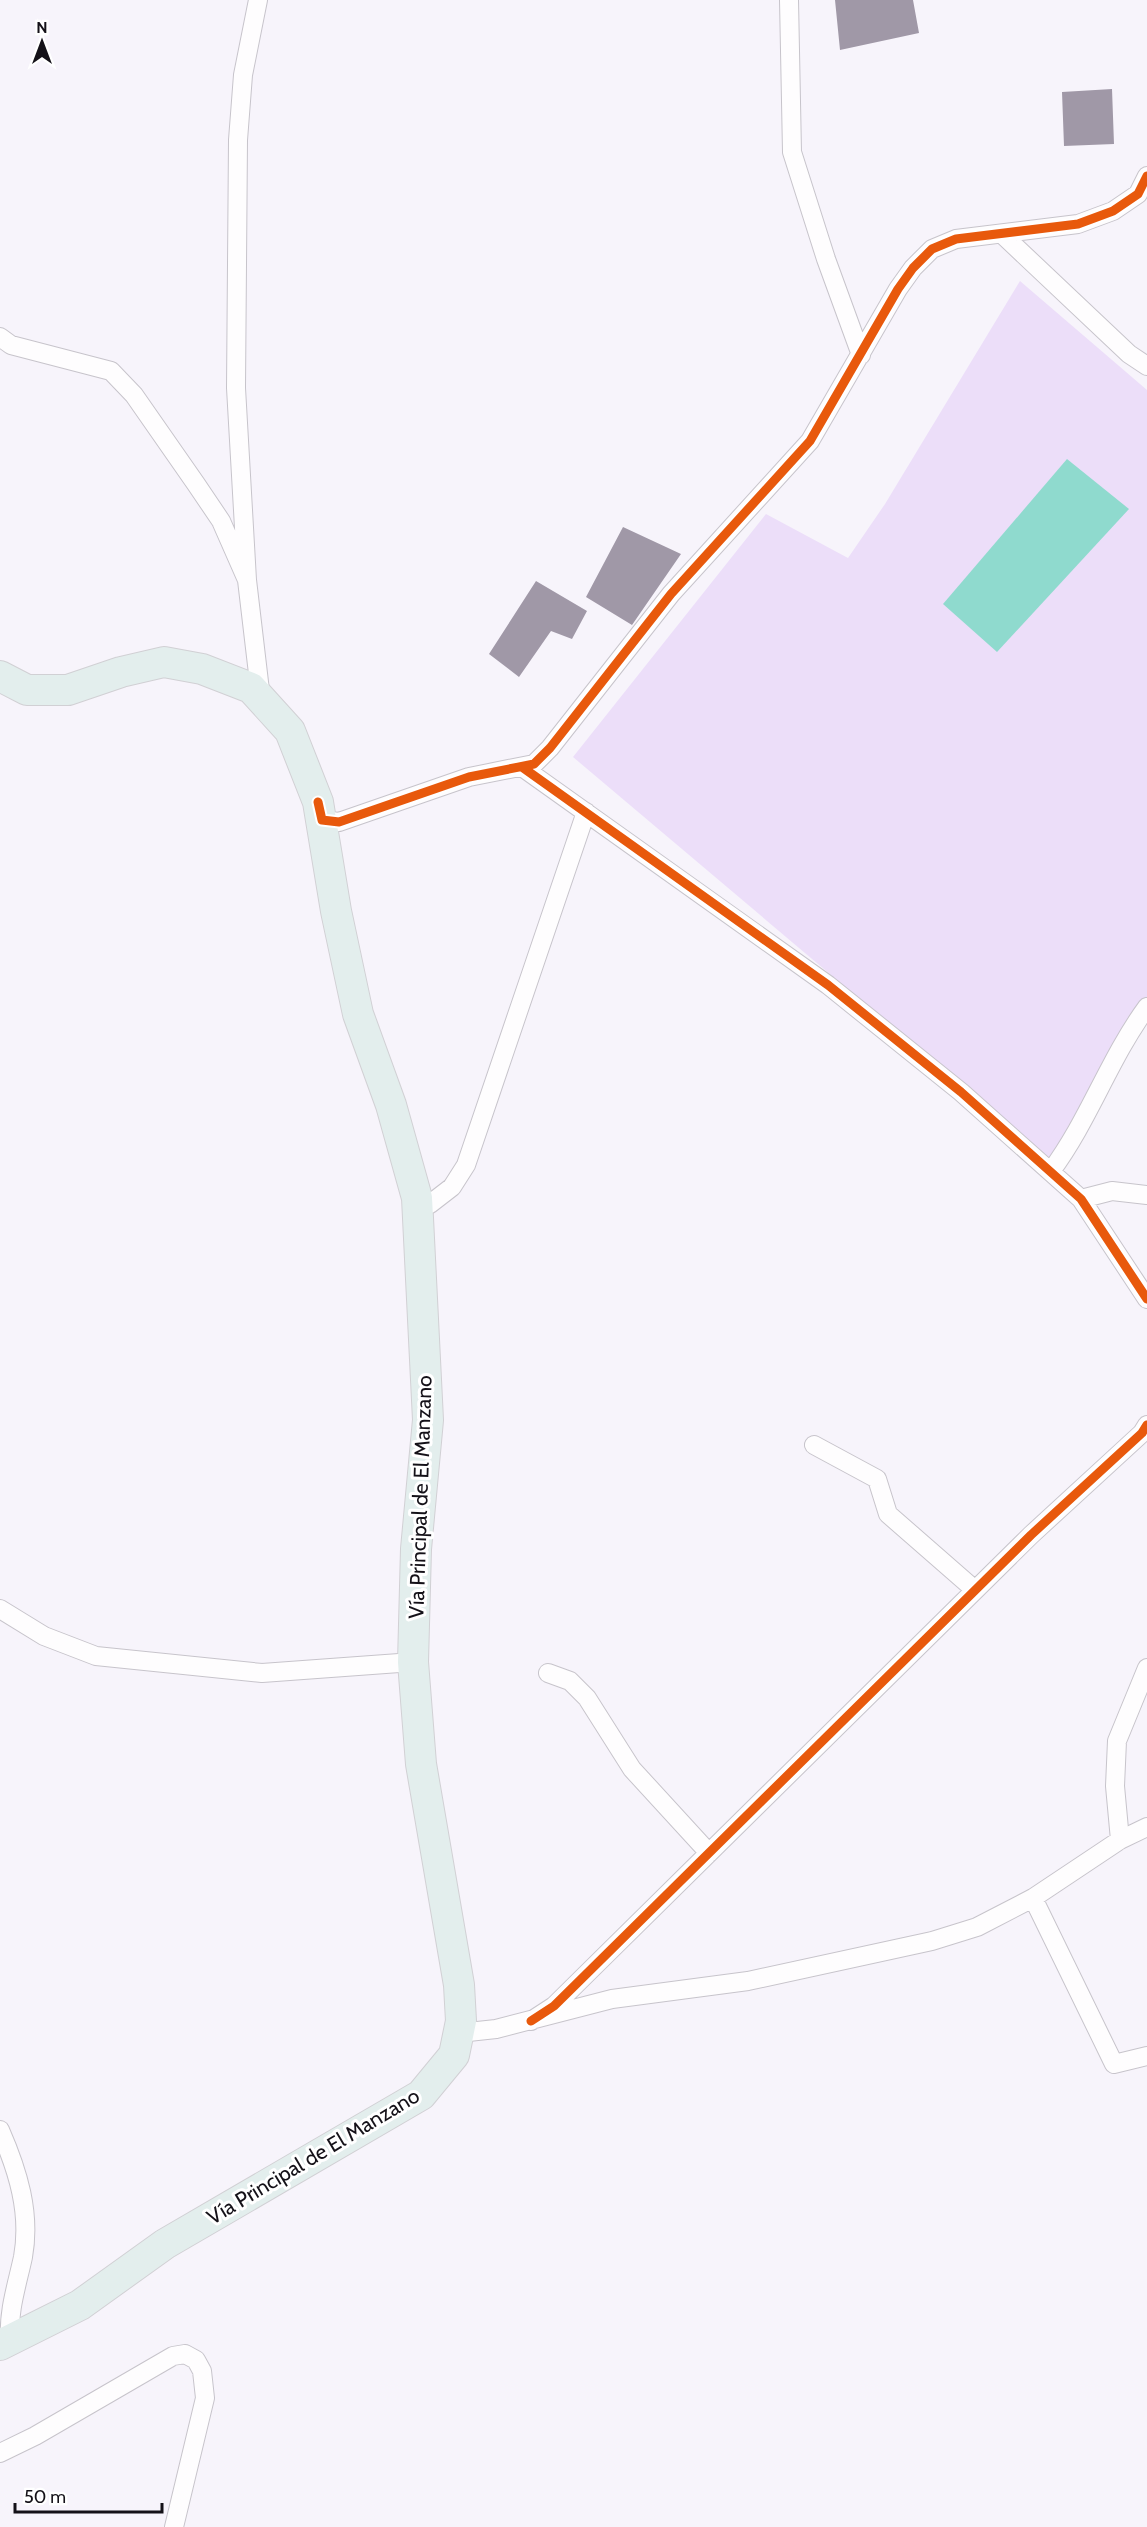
<svg xmlns="http://www.w3.org/2000/svg" width="1147" height="2527" viewBox="0 0 1147 2527" font-family="Cabin,sans-serif">
<rect width="100%" height="100%" fill="#f7f4fb"/>
<!-- green -->
<path fill="#ecdef9" d="M1020,281L1147,390V1000L1044,1170L953,1078L573,757L766,514L848,558L885,504Z"/>
<!-- water -->
<path fill="#8fdace" d="M1067,459L1129,509L997,652L943,604Z"/>
<!-- building -->
<path fill="#a098a7" d="M835,0H913L919,33L840,50Z
M1112,89L1114,144L1064,146L1062,92Z
M623,527L681,554L632,625L586,597Z
M536,581L587,611L572,639L551,631L519,677L489,654Z"/>
<g fill="none" stroke-linecap="round" stroke-linejoin="round">
<!-- street casing -->
<g stroke="#c7c4cb" stroke-width="20">
<path id="street" d="M789,0L792,152L826,259L861,355
M1003,235L1129,354L1147,366
M0,337L11,345L111,371L134,395L196,484L221,521L247,580L261,699
M247,580L236,388L238,140L243,75L258,0
M522,767L828,985L961,1092L1081,1199L1147,1299
M320,812L322,820L339,822L469,777L534,764L550,748L671,594L810,441L898,289L913,268L932,249L956,239L1078,224L1113,211L1138,194L1147,176
M1051,1171C1089,1120 1109,1059 1147,1007
M417,1198L430,1204L452,1187L466,1165L586,812
M1081,1199L1112,1191L1147,1195
M814,1445L877,1479L888,1514L975,1590
M0,1609L44,1636L96,1656L262,1673L413,1662
M548,1673L570,1681L587,1698L632,1769L709,1853
M1120,1840L1115,1786L1117,1741L1147,1668
M1033,1898L1114,2064L1147,2056
M531,2021L554,2006L1031,1535L1142,1433L1147,1425
M459,2033L496,2029L612,1999L748,1981L932,1941L977,1927L1033,1898L1120,1840L1147,1827
M0,2130C18,2171 31,2213 23,2257C17,2285 8,2311 10,2340
M0,2453L35,2436L173,2356L185,2354L196,2360L202,2371L205,2398L174,2527"/>
</g>
<!-- primary casing -->
<g stroke="#d1d0d4" stroke-width="32">
<path id="primary" d="M0,676L27,690H68L121,672L164,662L202,669L251,688L290,731L318,802L336,911L358,1014L391,1105L417,1198L428,1420L416,1549L413,1662L421,1764L459,1985L461,2021L454,2055L421,2095L165,2244L80,2305L0,2345"/>
</g>
<!-- street -->
<use href="#street" stroke="#fefdfe" stroke-width="18"/>
<!-- primary -->
<use href="#primary" stroke="#e3eeed" stroke-width="30"/>
<!-- cycleway casing -->
<g stroke="#fff" stroke-width="13">
<path id="cycleway" d="M522,767L828,985L961,1092L1081,1199L1147,1299
M318,802L322,820L339,822L469,777L534,764L550,748L671,594L810,441L898,289L913,268L932,249L956,239L1078,224L1113,211L1138,194L1147,176
M531,2021L554,2006L1031,1535L1142,1433L1147,1425"/>
</g>
<!-- cycleway -->
<use href="#cycleway" stroke="#e8590c" stroke-width="9"/>
</g>
<g text-anchor="middle" dominant-baseline="central" stroke-width="6" stroke-linejoin="round" paint-order="stroke">
<!-- street labels -->
<g font-size="21" fill="#141118" stroke="#fff">
<text transform="translate(420 1497) rotate(-88)">Vía Principal de El Manzano</text>
<text transform="translate(313 2156) rotate(-31)">Vía Principal de El Manzano</text>
</g>
</g>
<!-- north arrow -->
<g transform="translate(42 42)" stroke="#ffffff" stroke-width="4.5" paint-order="stroke">
<path d="M0-4.5L10 22L0 15L-10 22Z" fill="#141118"/>
<text y="-9" font-size="16" font-weight="bold" text-anchor="middle" fill="#141118">N</text>
</g>
<!-- scale -->
<path d="M15 2503v9h147v-9" fill="none" stroke="#141118" stroke-width="3"/>
<text x="24" y="2503" font-size="18" fill="#141118" stroke="#ffffff" stroke-width="4.5" paint-order="stroke">50 m</text>
</svg>
